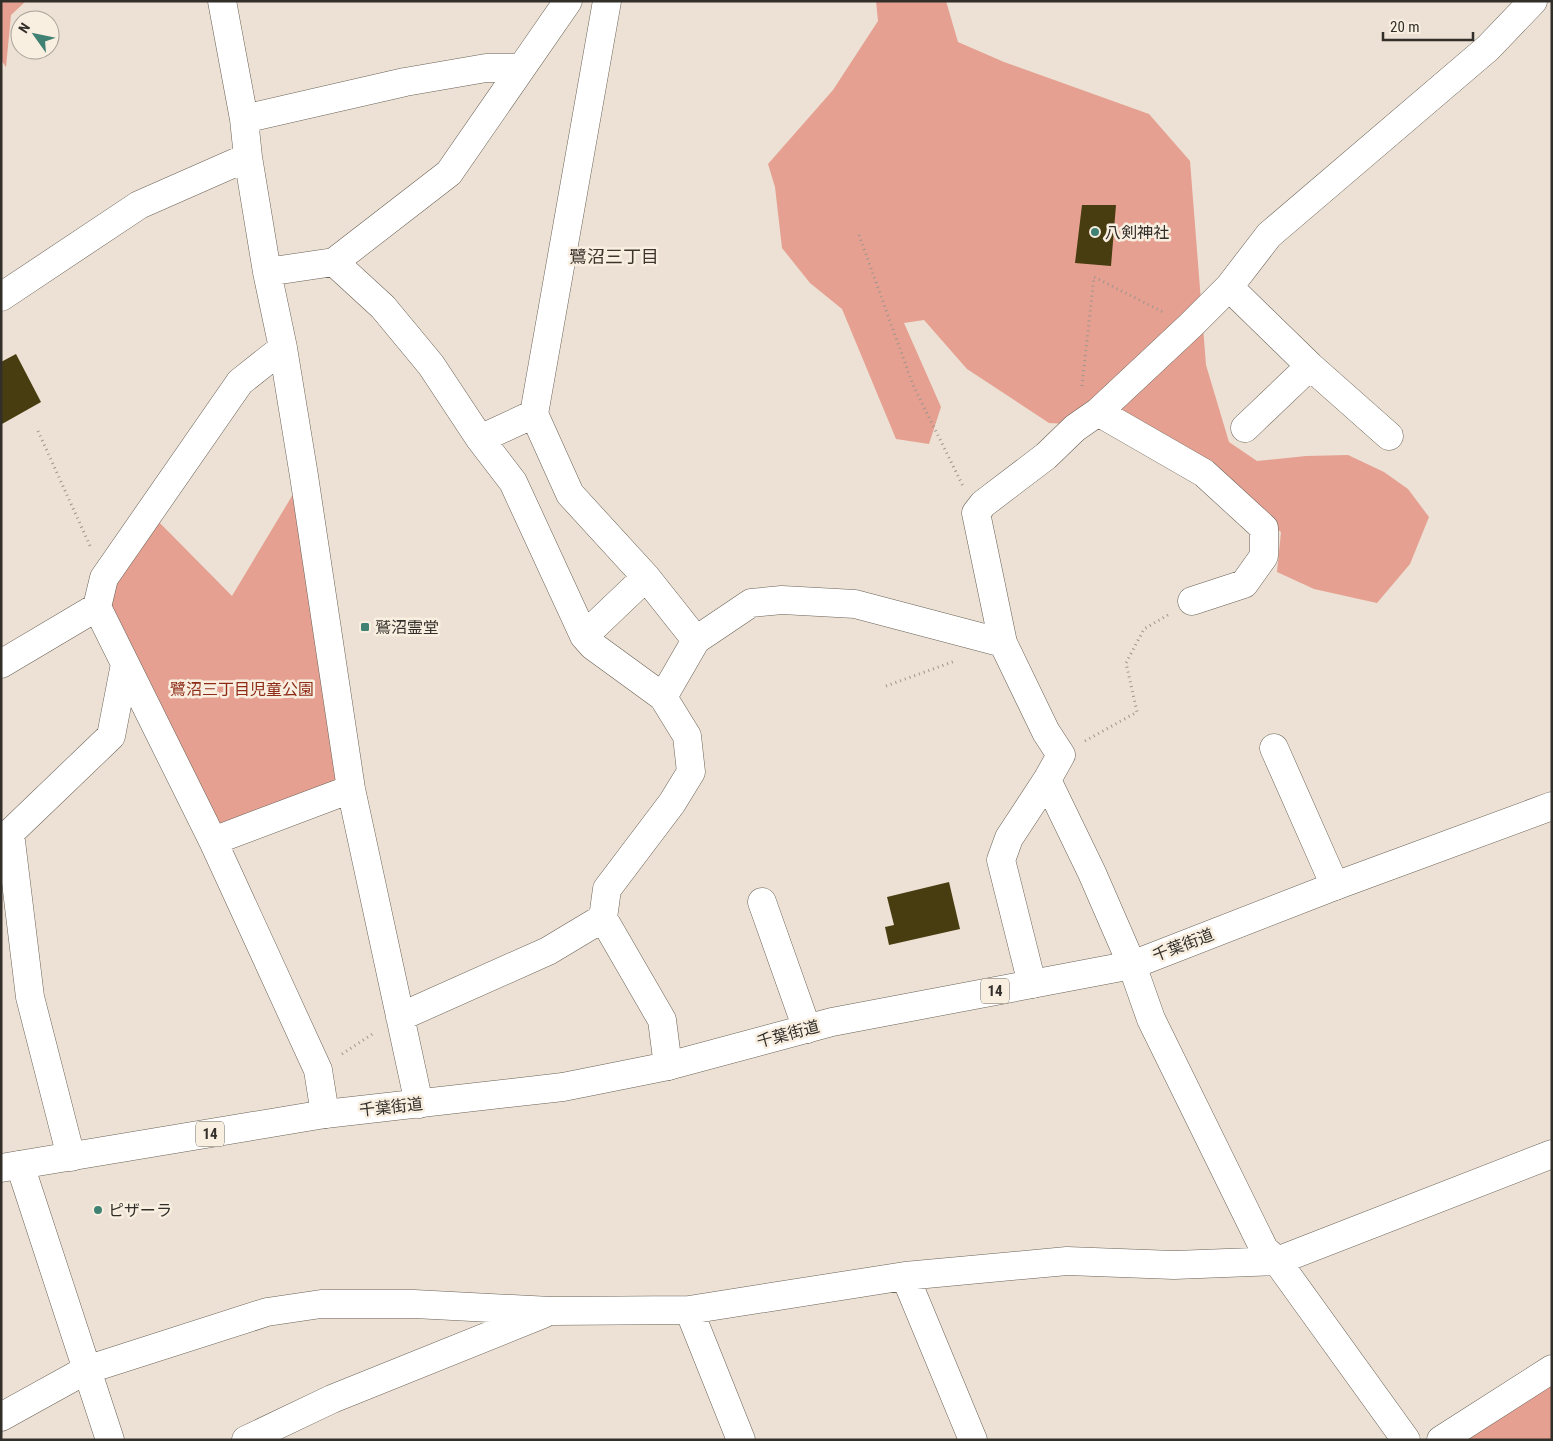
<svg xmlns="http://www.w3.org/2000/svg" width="1553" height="1441" viewBox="0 0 1553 1441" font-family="'Roboto Condensed','Noto Sans JP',sans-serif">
<rect width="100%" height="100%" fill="#ece1d4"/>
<!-- green -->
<path fill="#e5a091" d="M1,1H26L11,15L6,67L1,60Z
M876,1H946L958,42L1004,62L1149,114L1190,161L1206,365L1229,442L1257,461L1306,456L1348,455L1384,472L1408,489L1429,517L1410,564L1377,603L1314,589L1277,572L1281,532L1181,450L1101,399L1067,424L1049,423L967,369L924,320L904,323L941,407L929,444L896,439L842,309L810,283L782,248L775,187L768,164L833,90L878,21Z
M304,476L351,789L213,841L97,607L150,513L232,596Z
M1552,1381V1440H1463Z"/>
<!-- building -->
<path fill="#483d10" d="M1082,205H1116L1111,266L1075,263Z
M16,354L41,402L2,424L1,362Z
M949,882L960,929L889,945L885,927L894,925L887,897Z"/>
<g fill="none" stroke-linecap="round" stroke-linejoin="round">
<!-- minor casing -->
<g stroke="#6a6156" stroke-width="29">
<path id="minor" d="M222,1L244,119L248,157L267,272L283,348L304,476L351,789L419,1104
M607,1L534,414L570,494L646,577L696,640
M1533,1L1488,48L1269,235L1229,287L1191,325L1098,412L1075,428L1046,456L983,504L976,513L1003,643L1046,732L1061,755L1047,780L1092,873L1132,965L1151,1019L1264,1249L1277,1261L1552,1154
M244,119L405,82L486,68H521
M334,262L383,307L431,365L480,439L513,482L584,636L593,646L663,697L687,736L691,772L672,803L607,889L603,918L548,951L400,1017
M267,272L334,262L449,173L568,1
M1229,287L1310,366L1389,436
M1,297L139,205L248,157
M283,348L240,382L104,578L97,607L213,841L318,1070L325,1114
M1098,412L1204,473L1264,528V556L1244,584L1192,601
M1245,428L1310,366
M480,439L534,414
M584,636L646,577
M1,664L97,607
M663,697L696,640L751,603L782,600L855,604L1003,643
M1274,748L1335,886
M213,841L351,789
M762,902L807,1029
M603,918L662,1020L668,1066
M1032,984L1001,860L1009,838L1047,780
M71,1157L30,997L10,833L111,736L125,664
M20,1165L110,1440
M905,1276L973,1440
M689,1310L741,1440
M1,1417L86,1370L267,1312L321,1304H414L551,1311L689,1310L905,1276L1067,1261L1174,1265L1277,1261L1406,1440
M246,1440L332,1399L543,1314
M1441,1440L1552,1369"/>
</g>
<!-- highway casing -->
<g stroke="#6a6156" stroke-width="29">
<path id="highway" d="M1,1168L325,1114L563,1087L668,1066L832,1022L1132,965L1335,886L1552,806"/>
</g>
<!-- path -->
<path stroke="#9e958c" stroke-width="3" stroke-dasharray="1 4" stroke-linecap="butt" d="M859,235L913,385L963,486
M1082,386L1094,277L1163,312
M38,431L91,548
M886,686L955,661
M1085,741L1137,712L1126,663L1144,629L1168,615
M342,1054L374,1033"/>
<!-- minor -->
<use href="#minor" stroke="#fff" stroke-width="28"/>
<!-- highway -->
<use href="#highway" stroke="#fff" stroke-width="28"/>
</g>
<!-- markers -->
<g fill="#3f8274" stroke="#f9efe1" stroke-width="2">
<circle cx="1095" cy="232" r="5"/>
<rect x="360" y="622" width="10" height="10" rx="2.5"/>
<circle cx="98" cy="1210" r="5"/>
</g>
<g text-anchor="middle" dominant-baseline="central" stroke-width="5" stroke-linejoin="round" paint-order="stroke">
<!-- shield labels -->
<g fill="#f9efe1" stroke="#6e6860" stroke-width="1">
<rect x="981" y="978.5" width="28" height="25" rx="4"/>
<rect x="196" y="1121.5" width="28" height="25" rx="4"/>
</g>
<g font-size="15" font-weight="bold" fill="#322e29">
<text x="995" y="991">14</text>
<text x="210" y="1134">14</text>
</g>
<!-- poi labels -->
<g font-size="16" fill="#322e29" stroke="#f9efe1" text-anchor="start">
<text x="1105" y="232">八剣神社</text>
<text x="375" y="627">鷲沼霊堂</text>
<text x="108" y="1210">ピザーラ</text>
</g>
<!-- park labels -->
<g font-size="16" fill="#8d2b17" stroke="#f9efe1">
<text x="242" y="689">鷺沼三丁目児童公園</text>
</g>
<!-- street labels -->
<g font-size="16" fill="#322e29" stroke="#f9efe1">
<text transform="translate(1183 945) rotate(-21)">千葉街道</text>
<text transform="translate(788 1034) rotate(-15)">千葉街道</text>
<text transform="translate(391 1107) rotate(-6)">千葉街道</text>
</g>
<!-- neighbourhood labels -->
<g font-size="18" fill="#3d352b" stroke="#f9efe1">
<text x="614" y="256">鷺沼三丁目</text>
</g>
</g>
<!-- border -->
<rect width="1553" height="1441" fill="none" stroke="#322e29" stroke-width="5"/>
<!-- north arrow -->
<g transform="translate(35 35) rotate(303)"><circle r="24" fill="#f9efe1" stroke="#a9a297"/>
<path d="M0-4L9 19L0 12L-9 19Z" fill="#3f8274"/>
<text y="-8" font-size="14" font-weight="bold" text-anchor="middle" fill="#322e29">N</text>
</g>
<!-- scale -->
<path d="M1383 32v8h90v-8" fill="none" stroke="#322e29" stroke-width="2.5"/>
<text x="1390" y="32" font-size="15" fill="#322e29" stroke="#f9efe1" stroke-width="4" paint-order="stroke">20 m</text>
</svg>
